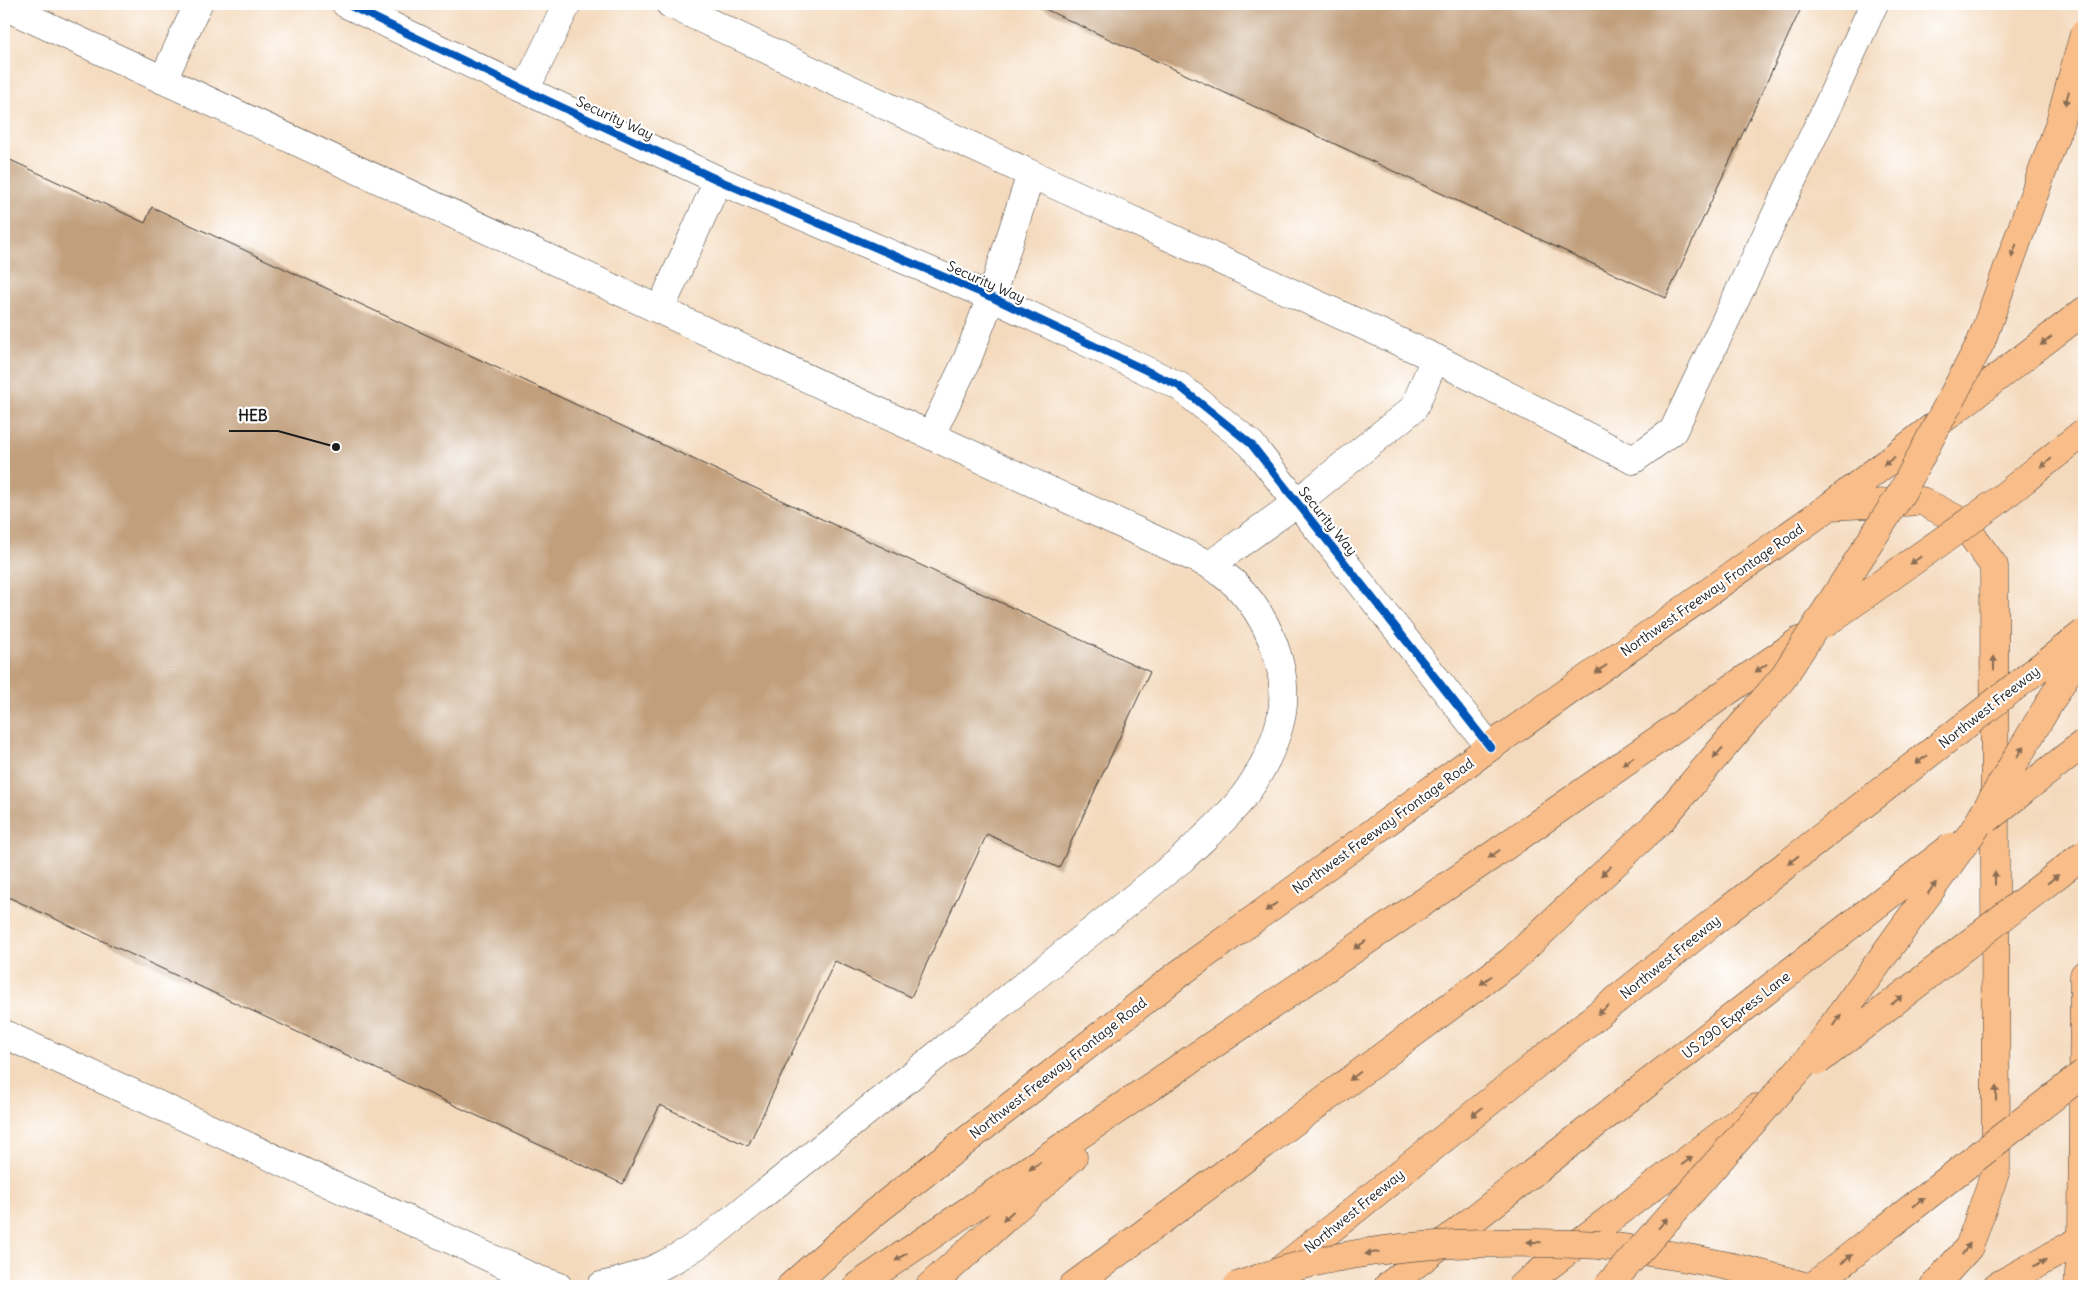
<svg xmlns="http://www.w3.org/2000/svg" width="2088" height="1290" viewBox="0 0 2088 1290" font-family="Delius,sans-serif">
<rect width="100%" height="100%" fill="#fff"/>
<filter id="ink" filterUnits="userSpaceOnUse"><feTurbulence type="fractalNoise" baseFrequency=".02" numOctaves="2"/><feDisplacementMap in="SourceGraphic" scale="10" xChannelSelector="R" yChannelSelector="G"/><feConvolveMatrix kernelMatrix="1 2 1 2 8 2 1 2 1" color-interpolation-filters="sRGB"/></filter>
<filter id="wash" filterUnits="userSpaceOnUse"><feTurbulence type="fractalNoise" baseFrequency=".0096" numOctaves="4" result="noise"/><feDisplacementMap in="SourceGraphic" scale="20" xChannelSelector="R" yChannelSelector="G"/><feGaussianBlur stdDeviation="1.12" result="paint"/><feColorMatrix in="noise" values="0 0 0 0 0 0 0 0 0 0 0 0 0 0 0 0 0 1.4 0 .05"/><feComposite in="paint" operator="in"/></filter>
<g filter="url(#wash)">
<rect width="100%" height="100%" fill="#f4dabd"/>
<g id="blocks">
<!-- building -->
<path fill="#c19f7b" d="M1034,4H1803L1666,298Z
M4,157L145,223L152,207L1150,672L1059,868L987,834L911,997L835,961L748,1146L660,1105L623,1184L4,895Z"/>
</g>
</g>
<g filter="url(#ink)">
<use href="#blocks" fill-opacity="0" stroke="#3c3834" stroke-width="1"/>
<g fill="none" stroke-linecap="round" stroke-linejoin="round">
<!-- minor casing -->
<g stroke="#3c3834" stroke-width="29">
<path id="minor" d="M346,4L525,90L718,180L991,297L1179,386L1251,444L1490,747
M670,4L1031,174L1435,358
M4,6L1210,565C1218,571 1227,577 1234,583C1268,616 1291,671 1281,718C1275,745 1260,775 1243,797C1226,820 1202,839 1182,859L715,1233C677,1260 647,1276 601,1286
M163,80L198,4
M525,90L567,4
M660,310L718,180
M931,435L967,360L991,297L1031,174
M1210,565L1298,502L1414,408L1435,358L1633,460L1673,431L1827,107L1874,4
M4,1034L534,1278L558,1286"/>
</g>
<!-- major casing -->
<g stroke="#3c3834" stroke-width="29">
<path id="major" d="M1830,506L1922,501L1962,522L1994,566L1996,1170L1969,1247L1934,1286
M791,1286L874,1213L1176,976L1490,747L1830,506L2084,311
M1997,1286L2084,1238
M2078,1286L2082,1239L2084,975"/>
</g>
<!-- highway casing -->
<g stroke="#3c3834" stroke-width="29">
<path id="highway" d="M1600,1245C1670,1254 1737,1265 1804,1286
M1275,1274L1723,914
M857,1286L1490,857L1801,640
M930,1286L1073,1157
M1073,1286L1511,961L1661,820L1750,716
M1388,1286L1753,1001
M1522,1286L1756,1108
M1813,1286L1881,1232"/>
</g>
<!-- minor -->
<use href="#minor" stroke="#fff" stroke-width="28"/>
<!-- major -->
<use href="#major" stroke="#f8bd89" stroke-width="28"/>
<!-- highway -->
<use href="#highway" stroke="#f8bd89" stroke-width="28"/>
<!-- highway-bridge casing -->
<g stroke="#3c3834" stroke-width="29" stroke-linecap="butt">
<path id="highway-bridge" d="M1824,624L1994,504L2084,432
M1750,716L1782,679L1902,492L1981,342L2059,125L2084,34
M1987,819L2084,743
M1723,914L2084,633
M1753,1001L1951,847
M1818,1061L2084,854
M1881,1232L2084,1073
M1237,1286C1255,1280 1273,1273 1291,1268C1392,1241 1496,1240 1600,1245
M1608,1286L1811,1056L1974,830L2084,645"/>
</g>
<!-- highway-bridge -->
<use href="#highway-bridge" stroke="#f8bd89" stroke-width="28"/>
<!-- cycleway casing -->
<g stroke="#fff" stroke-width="11">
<path id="cycleway" d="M346,4L525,90L718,180L991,297L1179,386L1251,444L1490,747"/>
</g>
<!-- cycleway -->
<use href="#cycleway" stroke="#0057b8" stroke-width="8"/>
</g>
<!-- one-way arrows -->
<defs><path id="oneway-solid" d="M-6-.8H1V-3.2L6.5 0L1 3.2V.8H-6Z" transform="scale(1.25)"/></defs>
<g fill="#8a6c52">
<use href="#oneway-solid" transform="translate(2067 98) rotate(105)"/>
<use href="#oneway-solid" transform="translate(2014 251) rotate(110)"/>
<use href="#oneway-solid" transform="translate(2046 341) rotate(143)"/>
<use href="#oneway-solid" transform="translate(1889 461) rotate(143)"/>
<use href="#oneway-solid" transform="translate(2046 463) rotate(141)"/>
<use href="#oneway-solid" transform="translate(1916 560) rotate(145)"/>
<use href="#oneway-solid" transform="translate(1994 663) rotate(-90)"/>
<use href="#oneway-solid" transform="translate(1761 668) rotate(145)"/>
<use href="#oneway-solid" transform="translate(1601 669) rotate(145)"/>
<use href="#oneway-solid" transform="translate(2020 752) rotate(-59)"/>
<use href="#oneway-solid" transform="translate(1718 753) rotate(131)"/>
<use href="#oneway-solid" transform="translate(1921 760) rotate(142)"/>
<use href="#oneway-solid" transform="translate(1628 761) rotate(145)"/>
<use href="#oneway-solid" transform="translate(1494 854) rotate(145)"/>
<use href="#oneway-solid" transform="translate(1793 860) rotate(142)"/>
<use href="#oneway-solid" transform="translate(1606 871) rotate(137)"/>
<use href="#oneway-solid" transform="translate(1995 878) rotate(-90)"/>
<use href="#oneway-solid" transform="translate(2053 879) rotate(-38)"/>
<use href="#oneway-solid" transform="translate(1932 888) rotate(-54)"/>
<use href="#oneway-solid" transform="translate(1271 907) rotate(144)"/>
<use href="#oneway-solid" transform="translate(1360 945) rotate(146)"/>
<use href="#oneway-solid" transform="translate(1486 980) rotate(143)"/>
<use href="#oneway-solid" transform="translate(1897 1000) rotate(-38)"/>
<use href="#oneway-solid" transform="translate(1603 1010) rotate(141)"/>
<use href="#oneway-solid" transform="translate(1837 1020) rotate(-54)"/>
<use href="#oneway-solid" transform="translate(1355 1076) rotate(143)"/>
<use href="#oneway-solid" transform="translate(1996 1093) rotate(-90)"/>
<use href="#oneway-solid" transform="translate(1477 1112) rotate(141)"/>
<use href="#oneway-solid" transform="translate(1687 1161) rotate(-37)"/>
<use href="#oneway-solid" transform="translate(1035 1166) rotate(146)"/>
<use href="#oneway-solid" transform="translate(1919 1202) rotate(-38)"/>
<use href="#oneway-solid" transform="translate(1008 1216) rotate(138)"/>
<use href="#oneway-solid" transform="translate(1663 1223) rotate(-49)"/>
<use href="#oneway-solid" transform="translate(1534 1242) rotate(-179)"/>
<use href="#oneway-solid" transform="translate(1966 1249) rotate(-55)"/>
<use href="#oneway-solid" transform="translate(1372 1253) rotate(171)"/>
<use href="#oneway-solid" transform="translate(901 1257) rotate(146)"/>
<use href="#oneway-solid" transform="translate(1847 1259) rotate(-38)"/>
<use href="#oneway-solid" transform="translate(2040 1263) rotate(-29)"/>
</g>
</g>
<g text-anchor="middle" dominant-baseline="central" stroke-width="4.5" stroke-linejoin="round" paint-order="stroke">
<!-- street labels -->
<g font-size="14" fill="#1c1c1c" stroke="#fff">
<text transform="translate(615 118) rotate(25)">Security Way</text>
<text transform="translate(986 282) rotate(24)">Security Way</text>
<text transform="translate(1328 521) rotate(51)">Security Way</text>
<text transform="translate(1712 590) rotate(-35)">Northwest Freeway Frontage Road</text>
<text transform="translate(1989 707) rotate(-38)">Northwest Freeway</text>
<text transform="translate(1383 826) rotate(-36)">Northwest Freeway Frontage Road</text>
<text transform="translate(1670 957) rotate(-39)">Northwest Freeway</text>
<text transform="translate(1736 1015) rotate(-38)">US 290 Express Lane</text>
<text transform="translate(1058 1068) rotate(-38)">Northwest Freeway Frontage Road</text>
<text transform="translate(1354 1211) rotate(-39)">Northwest Freeway</text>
</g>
</g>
<!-- callouts -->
<path fill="none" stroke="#1c1c1c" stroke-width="2" d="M336 447L278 431H229"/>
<circle fill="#1c1c1c" stroke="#fff" stroke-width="2" cx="336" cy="447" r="5"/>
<g font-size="15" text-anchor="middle" font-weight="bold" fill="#1c1c1c" stroke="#fff" stroke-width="4.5" stroke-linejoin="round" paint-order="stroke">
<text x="253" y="421">HEB</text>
</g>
<!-- margin -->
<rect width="2088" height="1290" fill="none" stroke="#fff" stroke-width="20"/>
</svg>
